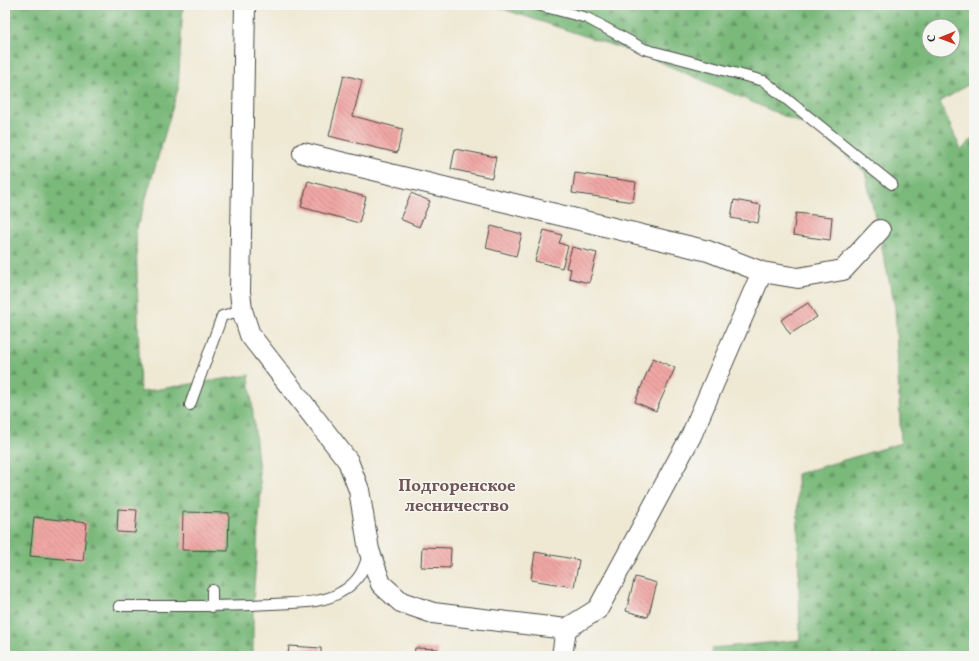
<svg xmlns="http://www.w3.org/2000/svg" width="979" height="661" viewBox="0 0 979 661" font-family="Vollkorn,serif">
<defs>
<pattern id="forest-firs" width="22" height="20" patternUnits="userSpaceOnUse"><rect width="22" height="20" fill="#7ab97a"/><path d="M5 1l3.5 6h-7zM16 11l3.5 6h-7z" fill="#649764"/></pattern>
<pattern id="building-back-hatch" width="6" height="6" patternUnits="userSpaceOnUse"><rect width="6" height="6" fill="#f0a7a4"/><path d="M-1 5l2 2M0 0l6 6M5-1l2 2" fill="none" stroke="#c38886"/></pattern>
</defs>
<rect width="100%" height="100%" fill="#f6f6f2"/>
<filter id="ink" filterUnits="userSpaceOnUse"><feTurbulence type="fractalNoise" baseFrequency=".025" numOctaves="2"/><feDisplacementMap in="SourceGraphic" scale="8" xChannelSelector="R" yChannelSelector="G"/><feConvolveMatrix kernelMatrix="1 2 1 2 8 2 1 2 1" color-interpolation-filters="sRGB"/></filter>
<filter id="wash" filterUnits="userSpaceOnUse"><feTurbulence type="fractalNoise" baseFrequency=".012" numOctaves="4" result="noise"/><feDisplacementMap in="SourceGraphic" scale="16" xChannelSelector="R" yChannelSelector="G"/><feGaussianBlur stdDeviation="0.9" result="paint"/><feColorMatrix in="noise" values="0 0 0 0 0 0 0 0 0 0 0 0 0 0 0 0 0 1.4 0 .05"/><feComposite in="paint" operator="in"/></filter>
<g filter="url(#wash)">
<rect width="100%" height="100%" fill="#efe9d4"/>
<!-- forest -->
<path fill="url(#forest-firs)" stroke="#527252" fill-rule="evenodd" d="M5,5H183L178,89L136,232L140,392L249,375L261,491L253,602V656H5Z
M491,5H974V81L940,102L961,150L974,137V656H711L712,648L800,640L797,474L901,443L895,307L865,172L816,130L651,58ZM929,26H953V50H929Z"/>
<g id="blocks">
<!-- building -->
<path fill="url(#building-back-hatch)" d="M344,75L362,80L353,116L403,129L397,153L329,136Z
M455,149L496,157L492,178L451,169Z
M575,173L636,182L633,202L572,193Z
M308,181L366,197L359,223L301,207Z
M411,193L430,201L419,227L400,219Z
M734,200L761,205L758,223L731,218Z
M796,213L832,217L830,240L793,235Z
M491,226L522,234L516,256L486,248Z
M544,230L562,235L559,243L568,246L562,268L535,261Z
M572,247L597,253L589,283L569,278L571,269L566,268Z
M808,303L817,317L790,334L781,320Z
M653,358L675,368L656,411L635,402Z
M118,509L137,510L135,533L117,532Z
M183,512L229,513L228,551L182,550Z
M34,517L87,523L83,561L30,556Z
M422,547L451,548L450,568L421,567Z
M535,552L579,560L574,587L531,580Z
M635,577L657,583L648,617L626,611Z
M289,646L321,648V656H288Z
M415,648L438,649V656H414Z"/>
</g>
</g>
<g filter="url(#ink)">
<use href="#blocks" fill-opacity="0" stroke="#484844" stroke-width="1"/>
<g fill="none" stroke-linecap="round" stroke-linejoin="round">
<!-- service casing -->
<g stroke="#484844" stroke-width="12">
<path id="service" d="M538,5L587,18L644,49L764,81L892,184
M190,405L222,316L242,310
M119,606C169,606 220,607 270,604C294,602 320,605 341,592C357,583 364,571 368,554
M212,607V590"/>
</g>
<!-- minor casing -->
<g stroke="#484844" stroke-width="22">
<path id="minor" d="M245,5L240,292L242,310L250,335L348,461L359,490L369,550L381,584L401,602L433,613L566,629
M303,153L708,251L762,272L798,278L843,270L880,230
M562,656L566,629L598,609L691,436L762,272"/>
</g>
<!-- service -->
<use href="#service" stroke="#fff" stroke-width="10"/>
<!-- minor -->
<use href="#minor" stroke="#fff" stroke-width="20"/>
</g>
</g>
<g text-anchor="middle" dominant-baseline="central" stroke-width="3" stroke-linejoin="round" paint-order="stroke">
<!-- quarter labels -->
<g font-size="17" font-weight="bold" fill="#705655" stroke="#f6f6f2">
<text x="457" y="486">Подгоренское<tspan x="457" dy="20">лесничество</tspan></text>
</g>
</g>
<!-- margin -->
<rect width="979" height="661" fill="none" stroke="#f6f6f2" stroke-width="20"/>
<!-- north arrow -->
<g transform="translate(941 38) rotate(269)"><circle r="19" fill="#f6f6f2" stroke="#a5a5a2"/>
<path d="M0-3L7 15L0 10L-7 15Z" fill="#c8321e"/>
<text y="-6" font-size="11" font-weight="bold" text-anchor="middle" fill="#2b2b2b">С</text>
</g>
</svg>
